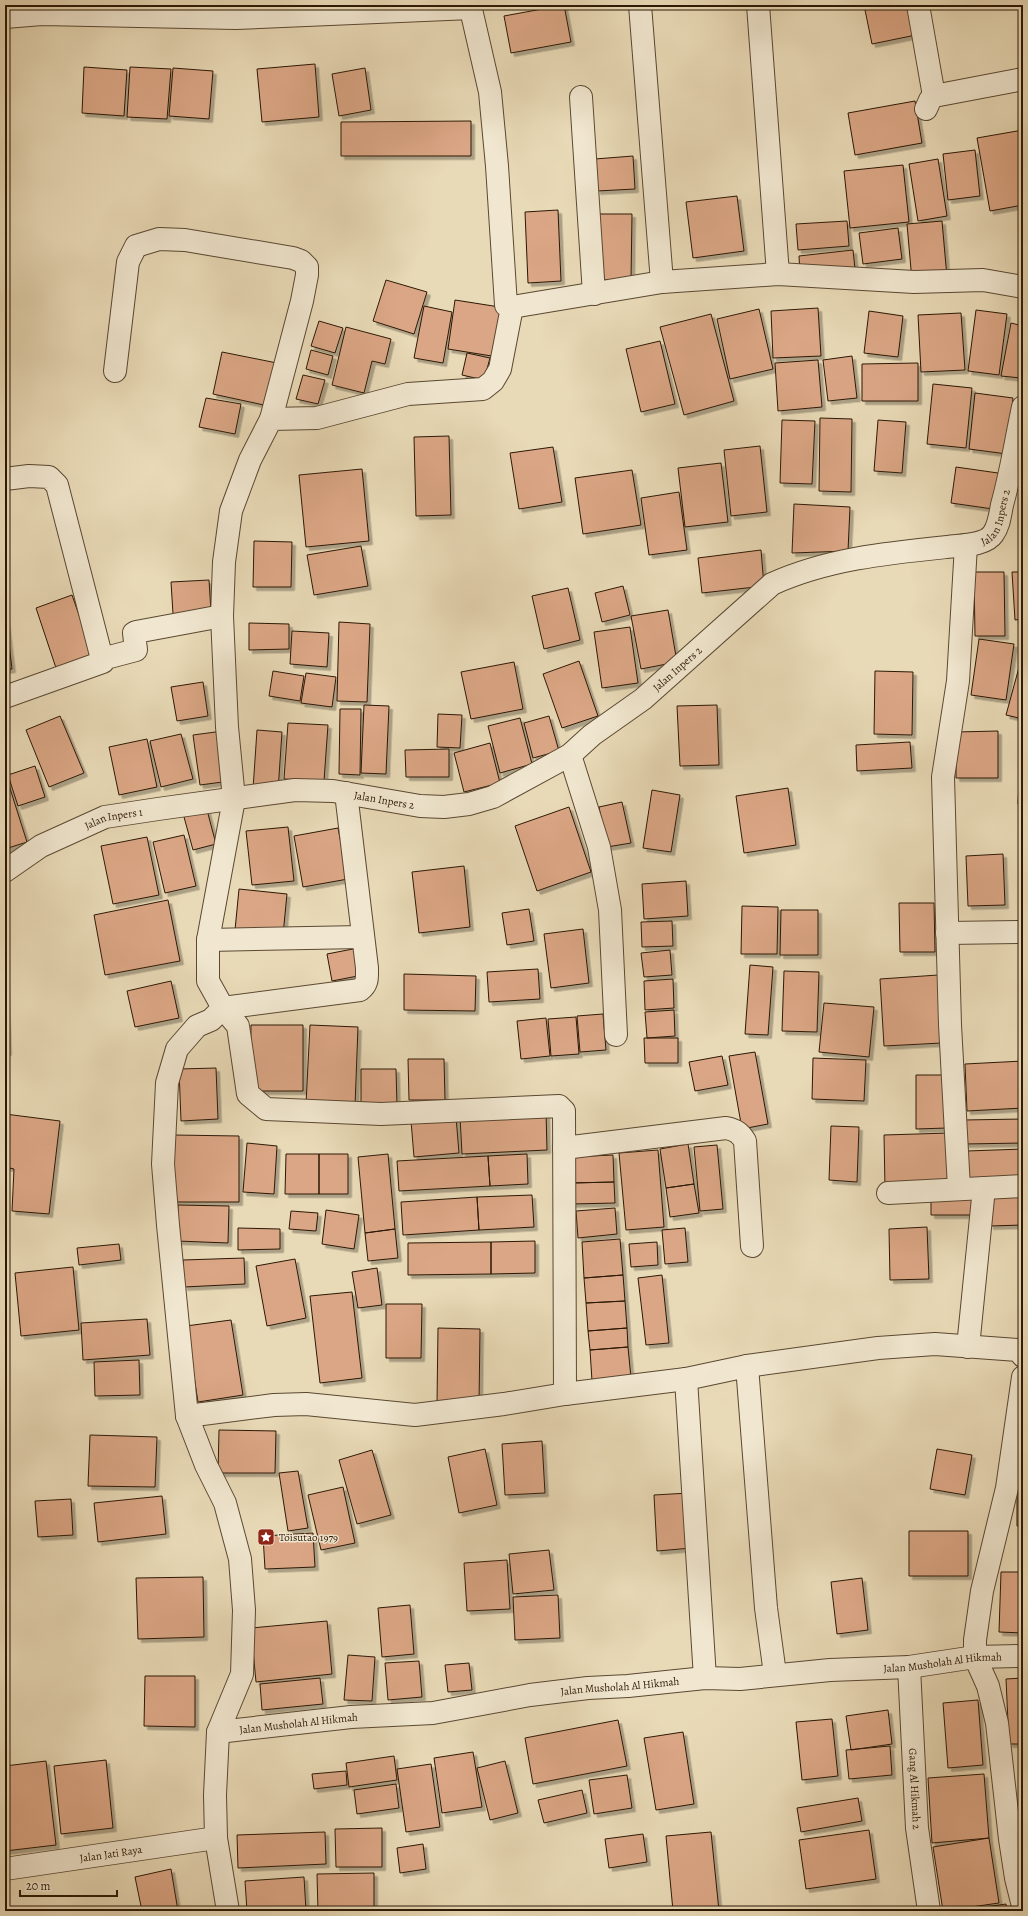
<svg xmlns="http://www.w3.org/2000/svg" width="1028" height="1916" viewBox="0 0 1028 1916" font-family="Alegreya,serif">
<defs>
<filter id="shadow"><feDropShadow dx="3.5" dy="3.5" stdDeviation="0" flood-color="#0004"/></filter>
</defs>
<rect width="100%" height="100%" fill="#e9dab7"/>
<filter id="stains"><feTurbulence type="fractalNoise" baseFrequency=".005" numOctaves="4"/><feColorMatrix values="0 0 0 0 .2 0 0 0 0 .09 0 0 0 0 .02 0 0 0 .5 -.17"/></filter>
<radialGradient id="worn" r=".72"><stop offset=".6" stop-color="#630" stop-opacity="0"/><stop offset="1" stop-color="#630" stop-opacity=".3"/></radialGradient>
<!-- building -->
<path fill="#dba685" stroke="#2b1805" filter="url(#shadow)" d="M201,5H235L234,16L200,15Z
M564,5L571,42L511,53L504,16Z
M864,5H910L916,35L872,44Z
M315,64L319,117L262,122L257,69Z
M84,67L127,70L124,116L82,113Z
M130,67L171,69L167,119L127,117Z
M173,68L213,71L209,119L169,116Z
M365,68L371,110L339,116L332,74Z
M915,101L922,143L855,155L848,113Z
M471,121V156H341V122Z
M1023,130V205L990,211L977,138Z
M975,150L980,196L948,200L943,154Z
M633,156L635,189L597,191L595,159Z
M938,159L947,216L918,221L909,164Z
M903,165L909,222L850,228L844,171Z
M737,196L744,251L693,258L686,202Z
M558,210L561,281L528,283L525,212Z
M597,214H632L631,280H595Z
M847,221L849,246L798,250L796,224Z
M942,221L947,277L912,281L907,224Z
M898,228L902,259L863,264L859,233Z
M853,250L855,269L800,274L799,256Z
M386,280L427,292L414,334L373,321Z
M455,300L506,308L498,357L448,349Z
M424,306L452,312L443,363L414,358Z
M818,308L821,356L773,358L771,311Z
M759,309L773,369L730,379L717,319Z
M976,310L1007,314L999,375L968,371Z
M869,311L903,316L898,357L864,353Z
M961,313L965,370L921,372L918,315Z
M711,314L734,401L684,415L660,327Z
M319,321L343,328L335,353L311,346Z
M1011,323L1023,326V365L1021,378L1001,376Z
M346,327L391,339L385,364L372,361L364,393L332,385Z
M660,341L675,404L641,412L626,349Z
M311,350L333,356L328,375L306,369Z
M222,352L282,364L273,407L213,394Z
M467,353L490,358L484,380L462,375Z
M852,356L857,398L828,401L823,360Z
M818,360L822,407L778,411L775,363Z
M918,363V401H862V364Z
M303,375L325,380L318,404L296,399Z
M933,384L972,388L966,448L927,444Z
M975,393L1013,398L1007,454L969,449Z
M206,398L241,404L235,434L199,427Z
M820,418L852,419L851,492L819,491Z
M782,420L815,421L812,484L780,483Z
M878,420L906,422L902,473L874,471Z
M449,436L451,515L416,516L414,437Z
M760,446L767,512L731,516L724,450Z
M553,447L562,502L519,509L510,453Z
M721,463L728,522L685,527L678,468Z
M956,467L1005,474L1000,510L951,503Z
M362,469L369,541L306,547L299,475Z
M632,470L641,525L583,534L575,478Z
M679,492L687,550L649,555L641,498Z
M794,504L850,507L848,551L792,553Z
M254,541L292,542L291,587H253Z
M361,546L368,586L314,595L307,555Z
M761,550L764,586L702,593L698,558Z
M974,572H1004L1005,636H975Z
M1012,572H1023V619L1015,620Z
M209,580L211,612L173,614L171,582Z
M623,586L630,615L602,622L595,593Z
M568,588L580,640L544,649L532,596Z
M72,595L93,655L56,668L36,608Z
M668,610L677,662L641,669L631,616Z
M5,611L12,669L5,670Z
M339,622L370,624L367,702L337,701Z
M249,623L289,624V649L249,650Z
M630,627L638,683L602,688L594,632Z
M292,631L329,633L327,667L290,664Z
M979,639L1014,644L1006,700L971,695Z
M1021,660L1023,661V719L1006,715Z
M579,661L598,716L562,728L543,674Z
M514,662L523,709L471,719L461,672Z
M273,671L304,676L300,701L269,696Z
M875,671L913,672L912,735L874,734Z
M306,673L336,677L332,707L301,703Z
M203,682L208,716L177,721L171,687Z
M364,705L389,706L386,774L361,773Z
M717,705L719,765L680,766L677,706Z
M340,709H361L360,775L339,774Z
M438,714L462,715L460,748L437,747Z
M60,716L84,773L49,787L26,730Z
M549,716L559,751L533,758L524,723Z
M520,718L532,764L500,773L488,726Z
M288,723L328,725L324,781L284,779Z
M257,730L282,732L278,791L253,789Z
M223,731L230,781L200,785L193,735Z
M998,731V778H956V732Z
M181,734L193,779L161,787L150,741Z
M147,739L157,787L119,795L109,747Z
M910,742L912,768L857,771L856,745Z
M490,743L500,783L464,792L454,753Z
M1021,745H1023V804H1018Z
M449,749V777H406L405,750Z
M35,766L45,797L18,806L8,775Z
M7,779L27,842L5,849V780Z
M788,788L796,845L744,853L736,796Z
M652,790L680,795L671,852L643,848Z
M622,802L631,843L607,847L599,807Z
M569,807L591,872L537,891L515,826Z
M207,810L216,844L193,850L184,817Z
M288,827L294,881L252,885L246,831Z
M338,828L348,879L303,887L294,836Z
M184,835L196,886L165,893L153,842Z
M147,837L159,895L113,904L101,846Z
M1003,854L1005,905L968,906L966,856Z
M464,866L470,927L419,933L412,872Z
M686,881L688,916L644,919L642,884Z
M239,889L287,894L283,935L235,930Z
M168,900L180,961L105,975L94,915Z
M899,903H934L935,952H900Z
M742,906L778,907L777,954H741Z
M529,909L534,941L507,945L502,913Z
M781,910H818V955H780Z
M672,921L673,946L642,947L641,922Z
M583,929L589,983L551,988L544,934Z
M358,948L363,975L332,981L327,954Z
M670,950L672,975L644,977L641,953Z
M750,965L773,967L768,1035L745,1034Z
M538,969L540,999L489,1002L487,972Z
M784,971L819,972L817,1032L782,1031Z
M5,974L8,1052H5Z
M404,974L476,976L475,1011L404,1010Z
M938,975L942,1043L884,1046L880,979Z
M673,979L674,1008L645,1010L644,981Z
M171,981L179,1018L135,1027L127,991Z
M824,1003L874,1007L869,1057L819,1052Z
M674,1010L675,1036L647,1038L645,1012Z
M603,1014L606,1050L580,1052L577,1016Z
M576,1017L579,1054L551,1056L548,1019Z
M546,1018L550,1056L521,1059L517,1021Z
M251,1025H303V1091H250Z
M310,1025L358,1027L355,1106L306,1104Z
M644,1038H678V1063H645Z
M755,1052L768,1124L742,1129L729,1056Z
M722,1056L728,1085L695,1091L689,1062Z
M813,1058L866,1060L864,1101L812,1099Z
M408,1059H444L445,1100H409Z
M1023,1061V1108L967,1111L965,1064Z
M216,1068L218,1119L181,1121L179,1069Z
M361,1069H396L397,1107H361Z
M916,1075H946L947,1128L916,1129Z
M546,1112L547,1150L462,1154L460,1117Z
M5,1114L60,1121L49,1214L12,1211L14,1169L5,1167Z
M456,1117L459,1153L414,1157L411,1121Z
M1023,1119V1143L964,1144V1120Z
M831,1126L859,1127L857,1182L829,1180Z
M950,1133L952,1186L885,1188L884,1135Z
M174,1135L239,1136V1202H174Z
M247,1143L277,1146L274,1194L243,1192Z
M688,1144L694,1184L666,1188L660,1149Z
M717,1145L723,1209L700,1211L694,1147Z
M1023,1149V1184L968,1186L967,1151Z
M658,1150L664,1227L626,1230L619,1153Z
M286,1154H319V1194H285Z
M319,1154H348V1194H319Z
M388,1154L395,1229L365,1233L358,1157Z
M527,1154L528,1184L490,1186L488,1156Z
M613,1155L614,1182L571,1183L570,1157Z
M488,1156L490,1186L399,1191L397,1161Z
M614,1182L615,1203L572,1204L571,1183Z
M694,1184L699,1213L670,1217L666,1188Z
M532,1195L534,1227L479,1230L477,1197Z
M931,1195H976L975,1215H931Z
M1023,1196V1225L990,1226L989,1197Z
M477,1197L479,1230L403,1235L401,1202Z
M178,1205L229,1206L228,1243L177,1241Z
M615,1208L617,1234L578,1238L576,1211Z
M326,1210L359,1215L354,1249L322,1244Z
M291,1211L318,1213L316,1231L289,1229Z
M927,1227L929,1279L890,1280L889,1229Z
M238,1228L280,1229V1249L238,1250Z
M685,1228L688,1262L665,1264L662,1230Z
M395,1229L398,1258L368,1261L365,1233Z
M620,1239L623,1275L584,1278L582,1242Z
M535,1241V1273L491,1274V1242Z
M491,1242V1274L408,1275V1243Z
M657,1242L658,1265L631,1267L629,1244Z
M119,1244L121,1260L79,1265L77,1248Z
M244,1258L245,1284L184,1287L183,1260Z
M295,1259L306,1318L267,1326L256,1266Z
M73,1267L79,1330L21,1336L15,1273Z
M377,1268L382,1305L358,1308L352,1272Z
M623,1275L625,1301L586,1303L584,1278Z
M662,1275L669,1343L646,1345L638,1278Z
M352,1292L362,1378L320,1383L310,1296Z
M625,1301L627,1328L588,1331L586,1303Z
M386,1304H422L421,1358H386Z
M147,1319L150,1355L83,1360L81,1323Z
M231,1320L243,1395L198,1402L186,1326Z
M438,1328L480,1329L479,1404L437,1403Z
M627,1328L628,1347L590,1350L588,1331Z
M628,1347L631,1378L592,1381L590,1350Z
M139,1360L140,1395L95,1396L94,1362Z
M219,1430L276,1431L275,1473H218Z
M90,1435L157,1437L155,1487L88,1486Z
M542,1441L545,1493L505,1495L502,1444Z
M485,1449L497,1505L459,1513L448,1457Z
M937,1449L972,1455L965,1495L930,1489Z
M372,1450L391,1515L357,1524L339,1460Z
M1021,1465H1023V1488H1021Z
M298,1471L308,1528L288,1531L279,1473Z
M343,1487L355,1543L321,1550L308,1495Z
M1017,1489H1023V1526H1017Z
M689,1493L692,1548L657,1551L654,1495Z
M162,1496L166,1534L98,1542L94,1503Z
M71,1499L73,1535L38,1537L35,1501Z
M909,1531H968V1576H909Z
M313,1533L315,1567L265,1569L263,1536Z
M549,1550L554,1590L513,1594L509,1554Z
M507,1560L510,1609L467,1611L464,1563Z
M1001,1572H1023V1633L999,1632Z
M203,1577L204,1637L138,1639L136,1578Z
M862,1578L868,1630L837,1634L831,1582Z
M558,1595L560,1638L515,1640L513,1597Z
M410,1605L414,1654L382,1657L378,1608Z
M327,1621L332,1674L256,1682L251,1628Z
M348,1655L375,1657L372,1701L344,1700Z
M419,1661L422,1697L388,1700L385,1663Z
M469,1663L472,1690L448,1692L445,1665Z
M145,1676H195V1727L144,1726Z
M320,1678L323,1704L262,1710L260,1684Z
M1023,1678V1744H1009L1006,1679Z
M978,1700L983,1765L948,1768L943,1703Z
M888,1710L892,1744L851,1750L846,1716Z
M832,1719L838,1776L802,1780L796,1722Z
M618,1720L627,1766L533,1784L525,1738Z
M683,1732L694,1804L656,1810L644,1738Z
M890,1746L892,1775L849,1779L846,1750Z
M473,1752L482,1807L442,1813L434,1758Z
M394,1756L397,1780L349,1787L346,1763Z
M106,1760L113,1828L61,1834L54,1766Z
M46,1761L56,1845L5,1851V1766Z
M505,1761L518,1813L490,1820L477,1768Z
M431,1764L440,1827L406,1832L397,1769Z
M346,1771L347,1785L314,1789L312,1774Z
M984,1774L989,1838L932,1843L928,1778Z
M627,1775L632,1808L594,1814L589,1780Z
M396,1784L399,1808L357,1814L354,1790Z
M582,1790L587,1813L544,1823L538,1800Z
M858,1798L862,1821L801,1832L797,1808Z
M382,1828V1867H336L335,1829Z
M869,1830L876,1879L806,1889L799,1840Z
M325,1832L326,1864L238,1868L237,1835Z
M711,1832L719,1911H673L666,1836Z
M643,1834L647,1862L609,1868L605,1839Z
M989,1838L999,1903L943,1911L933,1847Z
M423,1844L426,1869L400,1873L397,1848Z
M171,1869L178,1911H142L135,1877Z
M374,1873V1911H318L317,1874Z
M304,1877L306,1911H247L245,1881Z
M1006,1904L1007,1911H958Z"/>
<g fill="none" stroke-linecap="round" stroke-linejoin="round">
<!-- minor casing -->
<g stroke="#5a4832" stroke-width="24">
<g id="minor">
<path d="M640,5L662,282"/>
<path d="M758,5L778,274"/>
<path d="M918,5L934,96"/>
<path d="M5,17L42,14L236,18L471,8"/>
<path d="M581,97L594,294"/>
<path d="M926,109L930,100L934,96L1023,79"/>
<path d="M512,307L662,282L778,274L914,282L983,280L1023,287"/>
<path d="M115,371L128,262L136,246L159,239L185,240L293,258L301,261L307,267V275L302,301L271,419"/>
<path d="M5,479L29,476L49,477L57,485L102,659"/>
<path d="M5,697L103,662L102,659L136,650L134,633L136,632L222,616"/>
<path d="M570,755L599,847L610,910L616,1035"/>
<path id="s1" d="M5,871L41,846L105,817L158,809L295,790L333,791L420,806L444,807L469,804L493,797L570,755L592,735L643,699L772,584C827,559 888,553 947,547C960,545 985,546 993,534C999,526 1000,515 1002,505C1011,473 1016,440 1023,407"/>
<path d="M947,933L1023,932"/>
<path d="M208,940L362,937"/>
<path d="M223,1008L238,1026L248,1094L266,1109L381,1114L559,1106L564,1111L565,1394"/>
<path d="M223,1008L360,990C368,984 367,978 367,968L346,793"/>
<path d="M564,1148L726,1128C736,1130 740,1133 745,1141L752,1246"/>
<path d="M959,1188L950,1025L943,777L958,681L966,545"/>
<path d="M888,1193L1023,1186"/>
<path d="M968,1347L984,1188"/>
<path d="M747,1366L766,1608L775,1674"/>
<path d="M1023,1377L1007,1488L982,1591L975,1640V1657L988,1686L997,1723L1010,1839L1016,1878L1023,1906"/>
<path d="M686,1379L705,1678"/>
<path d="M187,1416L274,1405L306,1404L415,1415L504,1404L565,1394L686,1379L747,1366L878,1348L935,1344L1018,1350L1023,1356"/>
<path id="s2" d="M909,1667L917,1828L929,1911"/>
<path id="s3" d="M218,1732L351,1717L433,1713L530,1695L588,1688L628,1686L705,1678L740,1679L830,1670L909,1667L975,1657L1023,1656"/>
<path id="s4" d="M5,1869L216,1838"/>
<path d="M228,1911L216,1838L215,1795L218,1732L242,1674L244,1610L240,1559L225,1503L206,1465L187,1416L168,1225L163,1164L167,1083L177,1049L197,1026L211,1020L223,1008L208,981V940L234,799L227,727L222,616L224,562L231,511L250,460L271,419L317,418L408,394L483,389L493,381L500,369L512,307L506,305L497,166L490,92L470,5"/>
</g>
</g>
<!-- minor -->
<use href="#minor" stroke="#f1e7d0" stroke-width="22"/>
</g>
<!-- icons -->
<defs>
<g id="sight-square" transform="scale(0.9)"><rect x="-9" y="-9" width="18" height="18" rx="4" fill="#8f2418" stroke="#f1e7d0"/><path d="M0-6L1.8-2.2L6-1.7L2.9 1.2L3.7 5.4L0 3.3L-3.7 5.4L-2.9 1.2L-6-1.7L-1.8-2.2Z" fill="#fff"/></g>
</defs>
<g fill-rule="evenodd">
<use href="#sight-square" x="266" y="1537"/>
</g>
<g text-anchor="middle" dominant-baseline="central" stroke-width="3" stroke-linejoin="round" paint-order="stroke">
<!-- street labels -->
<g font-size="11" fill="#2b1805" stroke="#f1e7d0">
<text stroke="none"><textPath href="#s1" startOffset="1104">Jalan Inpers 2</textPath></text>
<text stroke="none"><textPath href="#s1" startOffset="732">Jalan Inpers 2</textPath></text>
<text stroke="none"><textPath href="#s1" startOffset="396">Jalan Inpers 2</textPath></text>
<text stroke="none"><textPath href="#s1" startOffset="122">Jalan Inpers 1</textPath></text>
<text stroke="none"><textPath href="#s3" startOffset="729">Jalan Musholah Al Hikmah</textPath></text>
<text stroke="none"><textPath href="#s3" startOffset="405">Jalan Musholah Al Hikmah</textPath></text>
<text stroke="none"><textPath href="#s3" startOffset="81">Jalan Musholah Al Hikmah</textPath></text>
<text stroke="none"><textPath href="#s2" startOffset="122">Gang Al Hikmah 2</textPath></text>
<text stroke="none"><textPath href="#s4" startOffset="107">Jalan Jati Raya</textPath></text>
</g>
<!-- poi labels -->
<g font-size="11" fill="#2b1805" stroke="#f1e7d0" text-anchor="start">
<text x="279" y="1537">Toisutao 1979</text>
</g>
</g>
<!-- margin -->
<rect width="1028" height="1916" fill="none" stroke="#e9dab7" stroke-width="20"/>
<rect x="6" y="6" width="1016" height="1904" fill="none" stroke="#2b1805" stroke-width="2"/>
<rect x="10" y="10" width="1008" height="1896" fill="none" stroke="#2b1805"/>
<!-- scale -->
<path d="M20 1890v6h97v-6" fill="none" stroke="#2b1805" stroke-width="2"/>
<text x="26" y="1890" font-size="12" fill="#2b1805" stroke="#f1e7d0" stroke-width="3" paint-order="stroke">20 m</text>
<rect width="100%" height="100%" filter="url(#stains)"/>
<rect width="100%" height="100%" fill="url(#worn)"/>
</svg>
